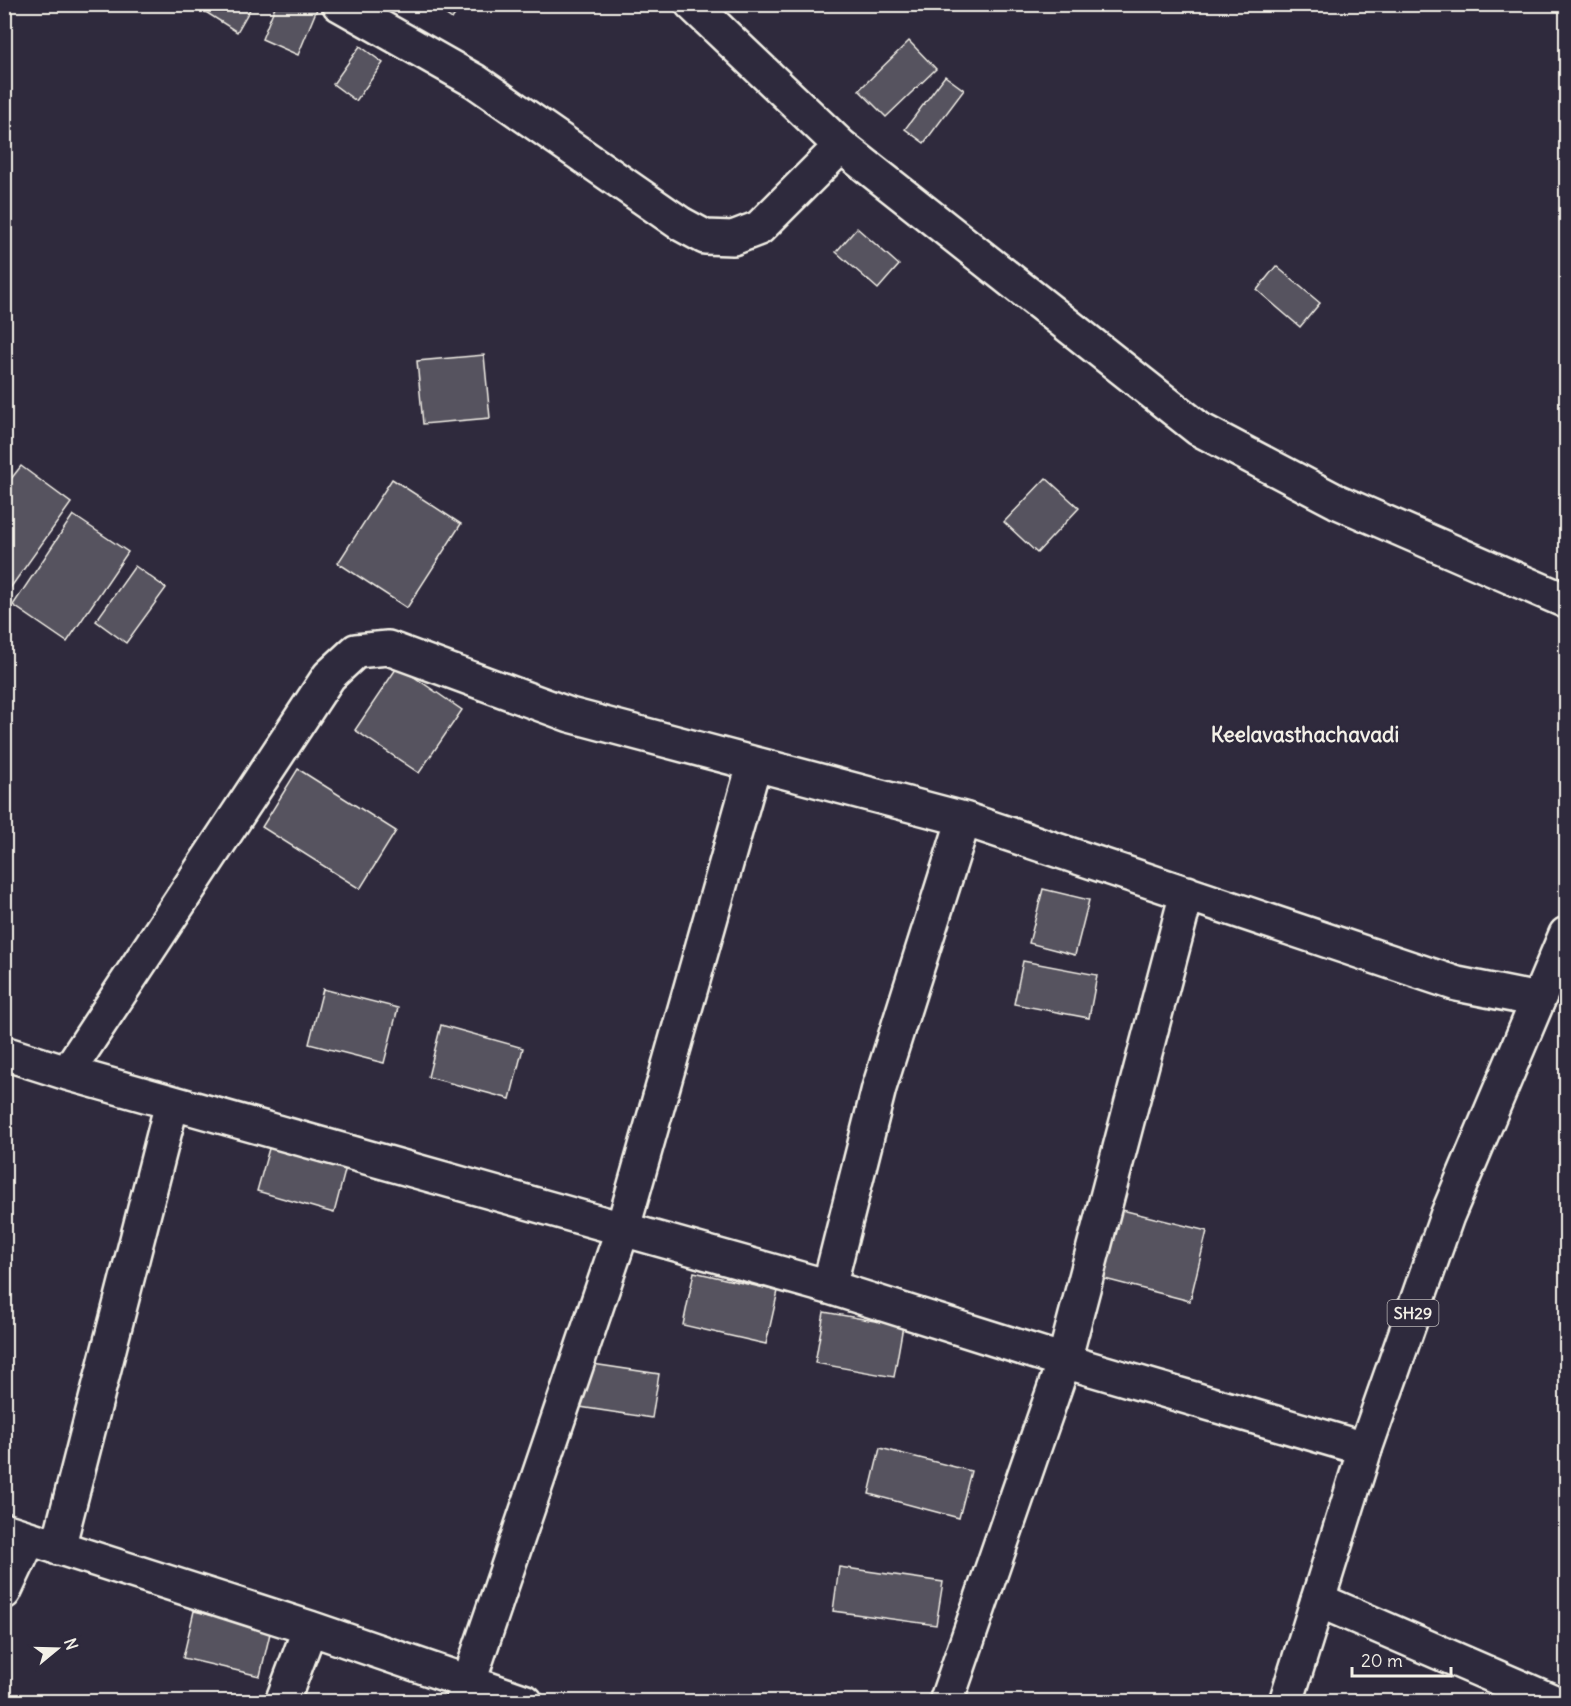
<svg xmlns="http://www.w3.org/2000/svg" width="1571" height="1706" viewBox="0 0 1571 1706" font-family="Delius,sans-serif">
<rect width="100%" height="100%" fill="#2f2a3d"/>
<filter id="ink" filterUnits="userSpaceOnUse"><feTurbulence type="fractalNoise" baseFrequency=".0167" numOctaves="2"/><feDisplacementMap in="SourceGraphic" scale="12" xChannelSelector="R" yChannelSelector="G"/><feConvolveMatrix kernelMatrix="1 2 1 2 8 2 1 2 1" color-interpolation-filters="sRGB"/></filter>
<g filter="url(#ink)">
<!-- building -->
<path fill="#56525f" stroke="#f4f1e8" stroke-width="1.5" d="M208,4H253L237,32L204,11Z
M276,4H319L298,55L262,39Z
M431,4H462L452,19Z
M909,41L936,69L886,117L859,90Z
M360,46L383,63L356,101L333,84Z
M945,76L964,90L924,143L905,129Z
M857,228L899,265L878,289L836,252Z
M1276,266L1320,303L1300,327L1257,290Z
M484,355L490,418L423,424L417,361Z
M21,466L71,503L6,594L4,488Z
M1046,478L1079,508L1037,553L1004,522Z
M392,479L461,524L407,608L338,563Z
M73,515L128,552L67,642L13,605Z
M135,566L166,588L126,643L96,621Z
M398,666L462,710L419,773L355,730Z
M298,769L396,831L360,889L262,827Z
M1043,889L1089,900L1075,955L1029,943Z
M1023,961L1097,975L1089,1018L1014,1004Z
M323,989L398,1008L384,1063L309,1044Z
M441,1025L523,1048L510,1099L428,1077Z
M270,1145L346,1167L334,1213L257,1191Z
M1114,1208L1207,1231L1190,1301L1097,1277Z
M694,1272L778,1291L766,1344L683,1325Z
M824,1312L903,1326L894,1377L815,1363Z
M586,1363L659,1374L652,1418L580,1407Z
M880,1448L971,1471L959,1518L869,1494Z
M839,1567L943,1582L936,1625L833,1611Z
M194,1611L271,1629L260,1676L183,1658Z"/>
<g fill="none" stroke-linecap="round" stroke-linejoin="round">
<!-- minor casing -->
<g stroke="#f4f1e8" stroke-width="38">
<path id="minor" d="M339,4L475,81L681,224L705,237L733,238L759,228L841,146
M692,4L841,146L1199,429L1336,501L1566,601
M4,1053L67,1073L829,1287L1064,1361L1365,1449
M67,1073L329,676L356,651L388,648L570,715L964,819L1457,984L1538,1000
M829,1287L879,1088L964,819
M4,1530L310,1628L526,1702
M58,1548L172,1103
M4,1592L29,1539
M1318,1600L1554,1702
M282,1702L310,1628
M462,1702L622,1231L754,765
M946,1702L1064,1361L1187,893"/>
</g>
<!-- major casing -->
<g stroke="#f4f1e8" stroke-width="38">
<path id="major" d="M1286,1702L1365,1449L1447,1216L1566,934"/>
</g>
<!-- minor -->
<use href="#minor" stroke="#2f2a3d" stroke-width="33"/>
<!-- major -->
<use href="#major" stroke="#2f2a3d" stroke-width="33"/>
</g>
</g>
<g text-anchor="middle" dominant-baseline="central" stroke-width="4.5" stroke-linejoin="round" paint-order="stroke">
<!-- shield labels -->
<rect fill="#2f2a3d" stroke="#b9b5b5" stroke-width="1.5" x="1387.5" y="1300" width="51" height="26" rx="4.5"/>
<g font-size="16" font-weight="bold" fill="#f4f1e8">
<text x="1413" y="1313">SH29</text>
</g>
<!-- quarter labels -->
<g font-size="21" font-weight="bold" fill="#f4f1e8" stroke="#2f2a3d">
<text x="1305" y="734">Keelavasthachavadi</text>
</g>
</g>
<!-- margin -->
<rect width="1571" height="1706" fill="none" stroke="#2f2a3d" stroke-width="24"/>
<rect x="12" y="12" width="1547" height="1682" fill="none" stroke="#f4f1e8" stroke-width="2" filter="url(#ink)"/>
<!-- north arrow -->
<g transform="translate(57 1649) rotate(71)" stroke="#2f2a3d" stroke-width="4.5" paint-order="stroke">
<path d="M0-4.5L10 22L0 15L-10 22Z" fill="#f4f1e8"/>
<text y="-9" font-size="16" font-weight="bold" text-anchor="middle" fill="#f4f1e8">N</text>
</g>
<!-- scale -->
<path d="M1352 1667v9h99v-9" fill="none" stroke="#f4f1e8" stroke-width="3"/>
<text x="1361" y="1667" font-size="18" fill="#f4f1e8" stroke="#2f2a3d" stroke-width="4.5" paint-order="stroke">20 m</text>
</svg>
